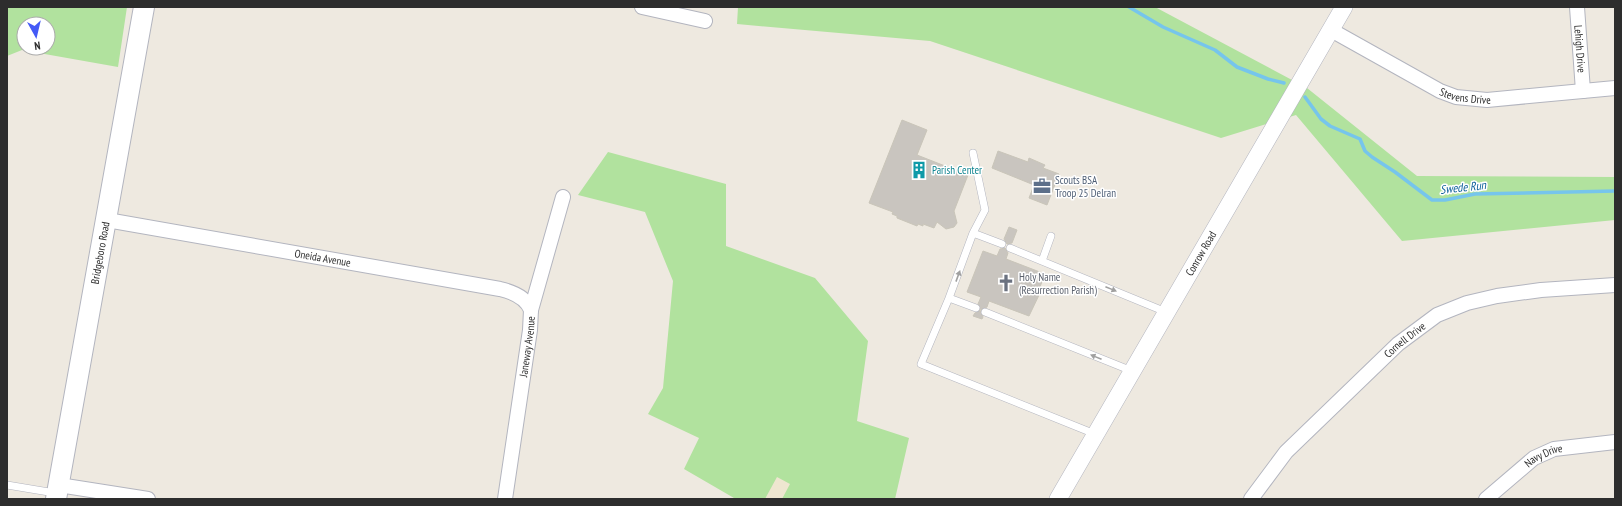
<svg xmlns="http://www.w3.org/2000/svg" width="1622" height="506" viewBox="0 0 1622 506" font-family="'PT Sans Narrow',sans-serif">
<rect width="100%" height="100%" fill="#eee9e0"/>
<!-- education -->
<path fill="#eee6d0" d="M777,476L790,483L818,499H765Z"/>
<!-- green -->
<path fill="#b1e29e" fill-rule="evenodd" d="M7,7H127L118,67L22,50L7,56ZM24,24H48V48H24Z
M738,7H1155L1307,88L1417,176L1615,177V220L1402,241L1296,115L1221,138L930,41L737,24Z
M608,152L726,184V246L815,278L868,341L857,421L909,438L895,499H782L790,484L777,477L765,499L734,498L684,469L699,438L648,414L663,388L673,281L645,212L578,195Z"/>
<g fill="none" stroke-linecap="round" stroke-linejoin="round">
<!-- stream -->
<path stroke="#76c5ec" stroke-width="3.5" d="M1129,7L1163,27L1215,50L1237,67L1268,79L1284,83
M1305,97L1321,119L1330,126L1360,139L1365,151L1372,157L1395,172L1432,200H1445L1475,194L1615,191"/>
</g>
<!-- building -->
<path fill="#c9c5bf" stroke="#c9c5b9" d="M902,120L927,130L917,155L968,175L954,211L957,223L954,227L946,229L937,222L934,228L923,224V226L918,224L917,226L897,218V216L892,214L893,212L869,203Z
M998,151L1028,162L1029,158L1045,165L1043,168L1059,174L1047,205L1029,198L1034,185L992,168Z
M1009,227L1017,230L1012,243L1007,244L1004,239Z
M1005,248L1008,253L1006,259L1045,274L1038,292L1040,293L1029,316L989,301L987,307L981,310L978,304L981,297L967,292L983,251L997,256L1000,249Z
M980,310L983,317L982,319L973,316L975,313Z"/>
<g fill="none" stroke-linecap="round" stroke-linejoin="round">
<!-- service casing -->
<g stroke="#b3b5bf" stroke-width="8">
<path id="service" d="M973,153L985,210L973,233
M1010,248L1166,312
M1042,261L1051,236
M949,298L921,364L1095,434
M976,308L949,298L973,233L1002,244
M985,312L1132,371
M7,485L55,493"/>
</g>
<!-- minor casing -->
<g stroke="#b3b5bf" stroke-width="16">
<g id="minor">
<path d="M642,7L705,21"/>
<path id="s1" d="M1577,7L1583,91"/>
<path id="s2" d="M1331,30L1440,91L1456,97L1487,100L1615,88"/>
<path id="s3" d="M107,220L500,289C513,292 526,297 531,310"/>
<path d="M59,485L148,499"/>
<path id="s4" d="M505,499L530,330L531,310L563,197"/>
<path id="s5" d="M1251,499L1286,452L1398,344L1437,315L1467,303L1497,296L1541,290L1615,285"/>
<path id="s6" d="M1486,499L1534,458L1554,449L1615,442"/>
</g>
</g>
<!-- tertiary casing -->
<g stroke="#b3b5bf" stroke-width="18">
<g id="tertiary">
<path id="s7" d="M1058,499L1344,7"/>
</g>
</g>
<!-- secondary casing -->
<g stroke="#b3b5bf" stroke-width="22">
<g id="secondary">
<path id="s8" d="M56,499L144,7"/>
</g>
</g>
<!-- service -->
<use href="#service" stroke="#fff" stroke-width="7"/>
<!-- minor -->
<use href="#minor" stroke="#fff" stroke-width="14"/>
<!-- tertiary -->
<use href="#tertiary" stroke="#fff" stroke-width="17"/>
<!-- secondary -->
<use href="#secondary" stroke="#fff" stroke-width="20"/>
</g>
<!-- one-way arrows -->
<defs><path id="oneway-solid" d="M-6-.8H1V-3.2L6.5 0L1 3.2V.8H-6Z"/></defs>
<g fill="#a0a0a0">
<use href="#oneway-solid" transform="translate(958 276) rotate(-70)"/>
<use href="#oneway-solid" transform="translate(1111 289) rotate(22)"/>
<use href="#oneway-solid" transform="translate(1096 357) rotate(-158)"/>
</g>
<!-- icons -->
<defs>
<g id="building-bare" transform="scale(1.38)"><path d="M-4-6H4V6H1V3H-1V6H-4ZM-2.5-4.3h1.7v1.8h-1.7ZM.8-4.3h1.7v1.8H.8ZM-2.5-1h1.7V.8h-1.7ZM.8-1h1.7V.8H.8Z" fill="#0f9aa8" stroke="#fff" stroke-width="2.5" paint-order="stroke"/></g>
<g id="office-bare" transform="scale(1.38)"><path d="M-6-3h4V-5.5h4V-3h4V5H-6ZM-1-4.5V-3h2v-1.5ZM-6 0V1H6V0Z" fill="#5c6f8a" stroke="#fff" stroke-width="2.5" paint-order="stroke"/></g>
<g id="church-bare" transform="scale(1.38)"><path d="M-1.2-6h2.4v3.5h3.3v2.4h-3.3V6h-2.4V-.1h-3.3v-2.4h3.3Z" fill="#6b7280" stroke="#fff" stroke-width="2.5" paint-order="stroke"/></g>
</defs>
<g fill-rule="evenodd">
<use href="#building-bare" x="919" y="170"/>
<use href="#office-bare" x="1042" y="186"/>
<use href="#church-bare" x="1006" y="283"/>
</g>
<g text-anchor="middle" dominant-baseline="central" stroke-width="3" stroke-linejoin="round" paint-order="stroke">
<!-- street labels -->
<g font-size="11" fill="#2d2d2d" stroke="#fff">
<text stroke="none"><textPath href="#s1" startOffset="42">Lehigh Drive</textPath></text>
<text stroke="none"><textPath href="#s2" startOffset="151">Stevens Drive</textPath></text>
<text stroke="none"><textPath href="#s8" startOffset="250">Bridgeboro Road</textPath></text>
<text stroke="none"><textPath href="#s7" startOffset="284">Conrow Road</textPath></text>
<text stroke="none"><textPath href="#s3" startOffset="219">Oneida Avenue</textPath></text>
<text stroke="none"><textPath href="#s5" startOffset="222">Cornell Drive</textPath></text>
<text stroke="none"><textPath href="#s4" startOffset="154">Janeway Avenue</textPath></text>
<text stroke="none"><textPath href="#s6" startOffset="73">Navy Drive</textPath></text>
</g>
<!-- culture labels -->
<g font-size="11" fill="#0d838f" stroke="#fff" text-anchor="start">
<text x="932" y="170">Parish Center</text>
</g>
<!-- service labels -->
<g font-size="11" fill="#4e5e75" stroke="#fff" text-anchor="start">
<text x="1055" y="180">Scouts BSA<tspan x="1055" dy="13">Troop 25 Delran</tspan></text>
</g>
<!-- worship labels -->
<g font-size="11" fill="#5b616d" stroke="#fff" text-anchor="start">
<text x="1019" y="277">Holy Name<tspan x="1019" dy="13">(Resurrection Parish)</tspan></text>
</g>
<!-- water labels -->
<g font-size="12" font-style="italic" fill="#11639c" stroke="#fff">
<text transform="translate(1463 187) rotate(-6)">Swede Run</text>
</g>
</g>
<!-- border -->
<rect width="1622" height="506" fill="none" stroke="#2d2d2d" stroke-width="16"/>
<!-- north arrow -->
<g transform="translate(36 36) rotate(172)"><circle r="19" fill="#ffffff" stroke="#ababab"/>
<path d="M0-3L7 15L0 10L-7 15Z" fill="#445af6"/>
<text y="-6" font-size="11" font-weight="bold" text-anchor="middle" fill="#2d2d2d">N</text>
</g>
</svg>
